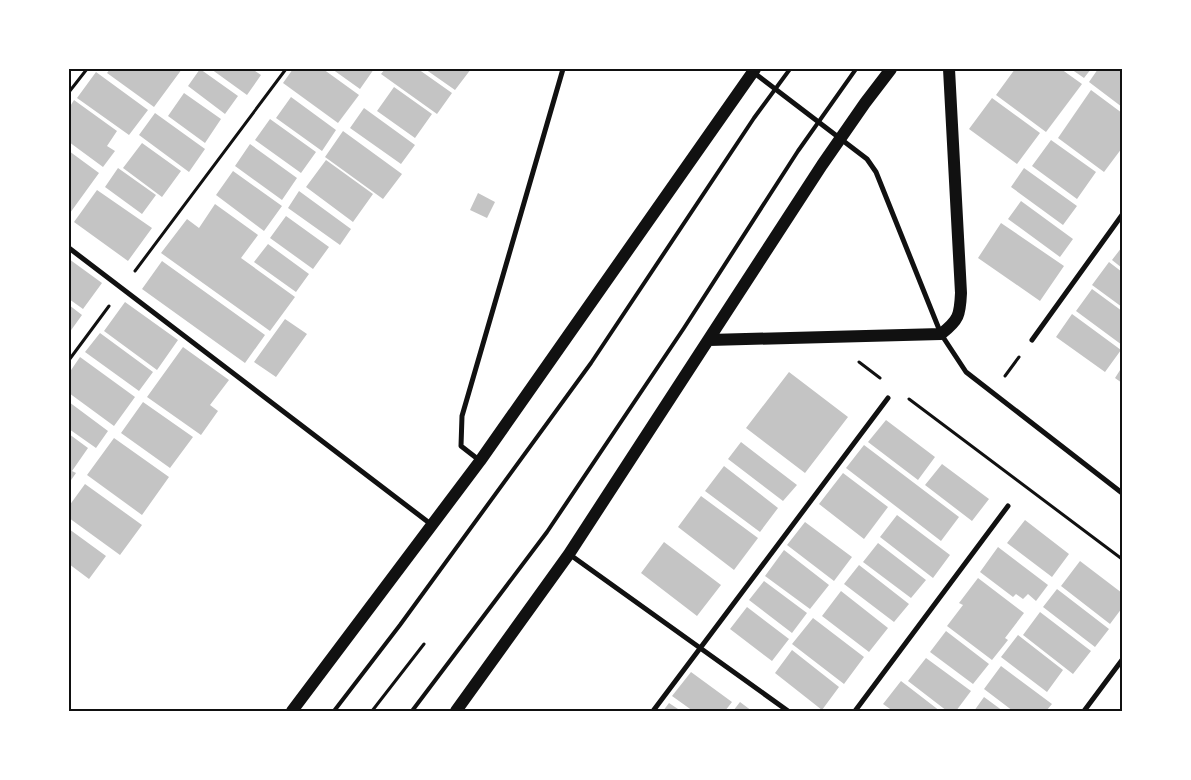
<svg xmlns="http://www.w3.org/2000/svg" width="1191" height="780" viewBox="0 0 1191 780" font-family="Cabin,sans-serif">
<rect width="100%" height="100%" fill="#fff"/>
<!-- building -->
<path fill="#c4c4c4" d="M110,69H182L154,107L107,73Z
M200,69L238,96L225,114L188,86Z
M211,69H252L261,75L247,95Z
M293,69H323L359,95L338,123L283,83Z
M332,69H374L360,89Z
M385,69H418L452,93L437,114L381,74Z
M425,69H471L455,90Z
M1015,69H1061L1082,84L1046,132L996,95Z
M1071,69H1091L1084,78Z
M1098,69H1122V107L1089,82Z
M96,72L148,110L129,135L77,98Z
M394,87L432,114L415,138L377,111Z
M1091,90L1122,113V148L1104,172L1058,138Z
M184,93L221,119L205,143L168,116Z
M291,97L336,130L322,151L276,118Z
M992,98L1040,133L1017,164L969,129Z
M74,100L117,131L107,146L115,151L103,167L69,142V108Z
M364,108L415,145L401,164L350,128Z
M155,113L205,149L189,172L139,135Z
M270,119L316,152L301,173L255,140Z
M343,131L402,174L383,199L325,157Z
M1051,140L1096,172L1077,199L1032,166Z
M142,143L181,171L162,197L123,168Z
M250,144L297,178L282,200L235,166Z
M69,151L99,173L70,213L69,212Z
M326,160L373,194L353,222L306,187Z
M118,168L156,195L142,214L105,187Z
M1024,168L1077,206L1063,225L1011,187Z
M233,171L282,206L264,231L216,195Z
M97,190L152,228L128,261L74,222Z
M299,191L351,229L340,245L288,208Z
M478,193L495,202L487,218L470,210Z
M1021,201L1073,239L1060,257L1008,219Z
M215,204L258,235L241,258L295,297L270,331L161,253L187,219L199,228Z
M286,216L329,247L313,269L270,238Z
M1001,223L1064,266L1040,301L978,258Z
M268,244L309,274L296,292L254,262Z
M1122,247V268L1112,260Z
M69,259L102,283L83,309L69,299Z
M162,261L265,335L245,363L142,289Z
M1109,262L1122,272V307L1092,285Z
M1092,289L1122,311V345L1076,311Z
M125,302L178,340L157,370L104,331Z
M69,305L82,315L69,333Z
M1072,314L1121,350L1105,372L1056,337Z
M285,319L307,334L276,377L254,362Z
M100,333L153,372L139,391L85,352Z
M183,347L229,380L210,405L218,411L201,435L147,397Z
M80,357L135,397L114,426L69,393V373Z
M1122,367V383L1115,378Z
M789,372L848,417L805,473L746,428Z
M69,402L108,431L96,448L69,429Z
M143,402L193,437L170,468L121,433Z
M886,420L935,457L918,480L868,442Z
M69,434L88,448L72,471L76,473L69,483Z
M114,438L169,477L142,515L87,475Z
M741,442L797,485L783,501L728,459Z
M864,445L959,517L941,541L846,468Z
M942,464L989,499L972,521L925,485Z
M724,466L778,508L760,532L705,491Z
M843,473L888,507L864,539L819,504Z
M85,484L142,525L120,555L69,518V506Z
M701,496L758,538L734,570L678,527Z
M897,515L950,555L933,578L880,537Z
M1025,520L1069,554L1052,577L1007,543Z
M805,522L852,557L834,581L787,545Z
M69,529L106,556L89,579L69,564Z
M664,542L721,585L697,616L641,573Z
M878,543L926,580L911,598L863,562Z
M998,547L1048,585L1036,601L1028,594L1023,599L1016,594L1013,597L980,572Z
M784,550L829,585L810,609L765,576Z
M1080,561L1122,593V608L1110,624L1061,586Z
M859,565L909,604L894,622L844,584Z
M978,578L1024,613L1005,638L1008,640L992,660L947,626L963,605L959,603Z
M764,581L807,613L792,633L749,600Z
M1057,589L1109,629L1095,647L1043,607Z
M841,591L888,628L869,652L822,616Z
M747,607L789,639L772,661L730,629Z
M1040,612L1091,651L1073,674L1023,635Z
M813,618L864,657L844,684L792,644Z
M946,631L989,664L973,684L930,652Z
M1018,635L1063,670L1047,692L1001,657Z
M792,650L839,687L822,710L775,673Z
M926,658L971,691L956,711H947L908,681Z
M1001,666L1052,704L1046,711H1013L984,689Z
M691,672L732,702L725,711H693L672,696Z
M901,681L940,711H893L883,704Z
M984,697L1003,711H974Z
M740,702L752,711H733Z
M669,703L681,711H663Z"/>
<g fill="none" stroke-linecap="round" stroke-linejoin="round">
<!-- path -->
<path stroke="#111" stroke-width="3" d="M69,92L87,69
M135,271L286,69
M69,360L109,306
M859,362L880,378
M1005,376L1019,357
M909,399L1122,559
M372,711L424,644"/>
<!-- service -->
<path stroke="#111" stroke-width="4" d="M334,711L400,625L591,363L754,118L790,69
M412,711L547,532L684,328L798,151L856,69"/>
<!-- minor -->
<path stroke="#111" stroke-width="5" d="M753,72L867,159L876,172L941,334L966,372L1122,493
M69,248L432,525
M1032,340L1122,215
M479,460L461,446L462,416L563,69
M569,554L788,711
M653,711L888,398
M855,711L1008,506
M1084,711L1122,660"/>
<!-- primary -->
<path stroke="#111" stroke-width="12" d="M709,340L941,334C959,320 960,315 961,293L949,69
M292,711L480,461L755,69
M456,711L569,554L822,165L865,103L891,69"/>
</g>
<!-- border -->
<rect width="1191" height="780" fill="none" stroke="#ffffff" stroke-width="140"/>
<rect x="70" y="70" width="1051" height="640" fill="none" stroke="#111" stroke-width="2"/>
</svg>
